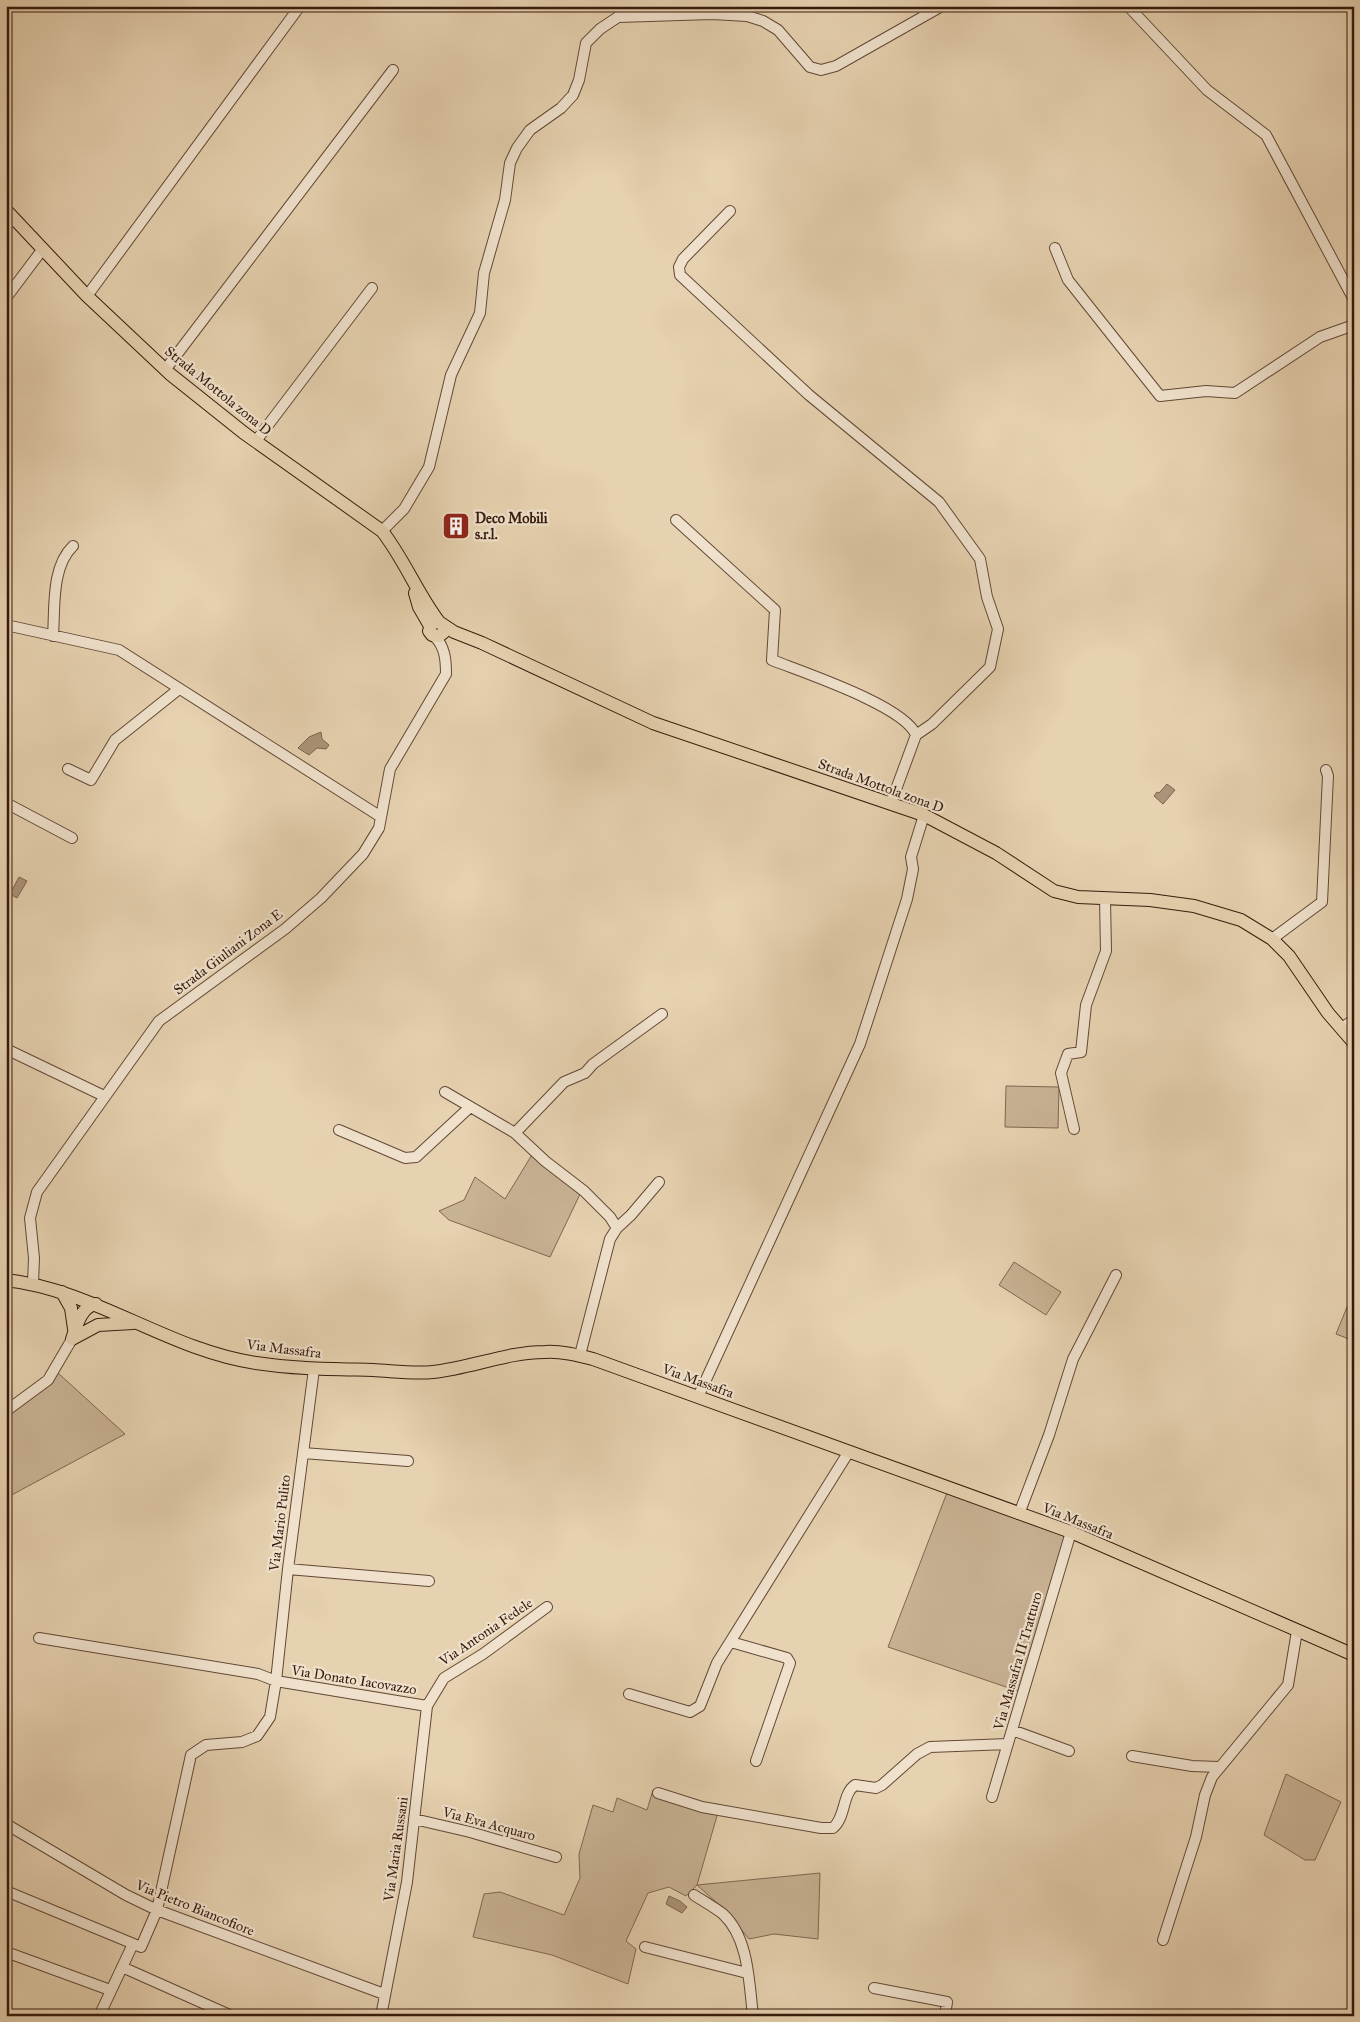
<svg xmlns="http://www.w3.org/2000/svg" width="1360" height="2022" viewBox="0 0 1360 2022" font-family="'IM FELL Great Primer',serif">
<rect width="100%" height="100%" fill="#e6d1b0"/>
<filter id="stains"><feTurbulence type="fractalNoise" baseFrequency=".004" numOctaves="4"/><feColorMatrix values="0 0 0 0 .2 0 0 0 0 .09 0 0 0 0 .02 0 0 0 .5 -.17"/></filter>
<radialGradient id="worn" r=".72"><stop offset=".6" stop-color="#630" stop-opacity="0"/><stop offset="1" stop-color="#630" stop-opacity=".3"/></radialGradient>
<!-- green -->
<path fill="#c8b294" stroke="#806650" d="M1006,1086L1059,1087L1058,1128L1005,1127Z
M533,1153L582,1190L550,1257L449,1220L439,1211L464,1200L475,1177L505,1199Z
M1014,1262L1061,1292L1046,1315L999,1285Z
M1347,1307L1354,1310V1341L1336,1334Z
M58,1373L125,1434L6,1498V1414Z
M948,1490L1067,1536L1018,1691L888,1647Z
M1286,1774L1341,1802L1315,1860H1305L1264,1835Z
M653,1790L719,1809L697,1885L820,1873L818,1939L774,1934L749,1939L726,1911L697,1885L686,1896L669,1887L648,1893L626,1941L636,1949L628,1984L552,1955L473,1937L484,1894L500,1892L564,1915L580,1878L579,1854L593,1805L613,1812L617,1798L647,1810Z"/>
<!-- water -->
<path fill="#aa9378" stroke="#7c634d" d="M321,732L322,739L329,745L326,749L317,748L309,755L298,748L309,737Z
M1167,784L1175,790L1163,804L1154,796L1157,792L1159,793Z
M19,877L27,881L17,898L10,894Z
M669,1896L680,1901L687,1907L682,1913L666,1904Z"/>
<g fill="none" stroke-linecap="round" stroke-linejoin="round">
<!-- minor casing -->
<g stroke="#634835" stroke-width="12">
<path id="minor" d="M1128,6L1207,90L1266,135L1354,300
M631,17V6
M730,211L683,259L679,267L680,275L809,395L939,502L980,559L987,597L998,629L990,667L932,724L916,735L891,803
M1055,248L1068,280L1160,396L1206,391L1235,393L1320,337L1354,325
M87,296L300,6
M6,298L42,250
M165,370L393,70
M256,441L372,288
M676,520L775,610L772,660C802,672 905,706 916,735
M382,531L404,509L429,467L451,375L480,313L484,273L505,200L510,163L517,148L530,130L561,108L573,95L579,80L586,43L600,29L618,17L712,14L747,16L763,21L778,30L810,67L821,70L836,66L942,6
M6,625L119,650L381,817
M53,636C55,608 51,567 73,546
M68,769L91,780L115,740L179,689
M6,803L72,838
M1272,939L1322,902L1328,776L1326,770
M1341,1028L1354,1020
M6,1049L104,1096
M445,1092L515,1133L545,1161L584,1191L610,1217L617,1228
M1074,1129L1061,1073L1068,1054L1081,1052L1086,1005L1106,951L1105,899
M339,1130L405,1158L416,1157L469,1108
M515,1133L564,1082L585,1073L593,1064L662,1014
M33,1283L34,1258L30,1218L37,1192L159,1021L285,929L321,898L363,854L379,828L390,769L446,674C446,660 445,646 434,636
M580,1355L610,1239L617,1228L631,1215L659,1182
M698,1397L860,1044L907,899L913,869L911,857L924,815
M6,1411L48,1380L72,1339
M303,1453L408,1461
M1019,1514L1049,1435L1073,1359L1116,1275
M288,1569L429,1581
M39,1638L258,1674L276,1681L427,1706
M731,1642L787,1658L790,1663L756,1761
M629,1694L690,1712L700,1706L717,1663L848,1453
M1012,1730L1069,1751
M1132,1756L1192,1766L1218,1767
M658,1793L702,1807L821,1828H833C846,1817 842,1794 855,1785L876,1788L882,1785L917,1754L930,1747L1008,1744
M992,1797L1071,1532
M414,1819L470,1832L556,1857
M6,1824L126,1895L157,1910L384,1994
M6,1891L141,1947L157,1910L191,1755L206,1745L242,1742L257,1736L270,1717L276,1681L288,1569L314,1369
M694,1895C703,1901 714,1907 723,1914C749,1938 749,1983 753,2016
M1163,1940L1196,1837L1205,1795L1212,1777L1288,1685L1297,1631
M645,1947L747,1973
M6,1952L110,1990
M122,1967L232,2016
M874,1988L947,2002L945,2016
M109,2016L101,2012L133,1944
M381,2016L407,1882L427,1706L444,1678L483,1654L547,1607"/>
</g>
<!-- major casing -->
<g stroke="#371a0c" stroke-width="14">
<path id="major" d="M6,210L87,296L170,374L244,433L382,531C404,559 417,593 439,622
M415,593L419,607L430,626
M444,627V632L439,636L432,635L429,631L432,623L439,622L454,632L482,643L653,723L924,815L996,853L1054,891L1078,897L1150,900L1194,906L1241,920L1272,939L1289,956L1328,1013L1354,1043
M6,1280C95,1290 168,1350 256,1363C295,1369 334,1369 373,1370C393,1371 414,1374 433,1372C471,1368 507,1352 545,1352C561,1351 577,1355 593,1359L1071,1532L1354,1655
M62,1292L71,1308L74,1329
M72,1339L98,1325L133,1323
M72,1339C76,1327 81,1306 96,1304"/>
</g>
<!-- minor -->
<use href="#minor" stroke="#efe1cc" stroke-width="10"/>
<!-- major -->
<use href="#major" stroke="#e6d1b0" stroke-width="12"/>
</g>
<!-- icons -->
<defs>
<g id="building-square" transform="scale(1.4375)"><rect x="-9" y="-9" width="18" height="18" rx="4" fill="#8f2418" stroke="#efe1cc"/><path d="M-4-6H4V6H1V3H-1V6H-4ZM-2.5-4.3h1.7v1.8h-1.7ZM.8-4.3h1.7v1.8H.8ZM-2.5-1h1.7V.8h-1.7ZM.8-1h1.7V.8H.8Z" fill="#fff"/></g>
</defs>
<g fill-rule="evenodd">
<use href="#building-square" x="456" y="526"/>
</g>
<g text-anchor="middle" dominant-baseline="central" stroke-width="4.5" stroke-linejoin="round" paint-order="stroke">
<!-- street labels -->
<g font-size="14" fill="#371a0c" stroke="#efe1cc">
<text transform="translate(218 391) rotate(39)">Strada Mottola zona D</text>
<text transform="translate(881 786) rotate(20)">Strada Mottola zona D</text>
<text transform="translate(228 952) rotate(-37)">Strada Giuliani Zona E</text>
<text transform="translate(284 1349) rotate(7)">Via Massafra</text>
<text transform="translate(698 1381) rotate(20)">Via Massafra</text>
<text transform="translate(1078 1521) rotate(22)">Via Massafra</text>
<text transform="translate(280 1523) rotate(-83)">Via Mario Pulito</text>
<text transform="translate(486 1632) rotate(-34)">Via Antonia Fedele</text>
<text transform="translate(1018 1661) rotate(-74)">Via Massafra II Tratturo</text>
<text transform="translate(354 1680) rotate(9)">Via Donato Iacovazzo</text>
<text transform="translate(489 1824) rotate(15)">Via Eva Acquaro</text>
<text transform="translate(396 1849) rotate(-82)">Via Maria Russani</text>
<text transform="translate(195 1908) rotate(22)">Via Pietro Biancofiore</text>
</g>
<!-- poi labels -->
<g font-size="14" font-weight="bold" fill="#371a0c" stroke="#efe1cc" text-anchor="start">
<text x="475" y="518">Deco Mobili<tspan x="475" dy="16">s.r.l.</tspan></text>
</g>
</g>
<!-- margin -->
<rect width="1360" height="2022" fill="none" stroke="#e6d1b0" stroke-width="25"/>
<rect x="8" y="8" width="1345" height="2007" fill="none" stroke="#371a0c" stroke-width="2.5"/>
<rect x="12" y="12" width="1335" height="1997" fill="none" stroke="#371a0c"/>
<rect width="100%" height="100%" filter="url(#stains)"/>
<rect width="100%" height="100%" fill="url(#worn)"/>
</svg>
